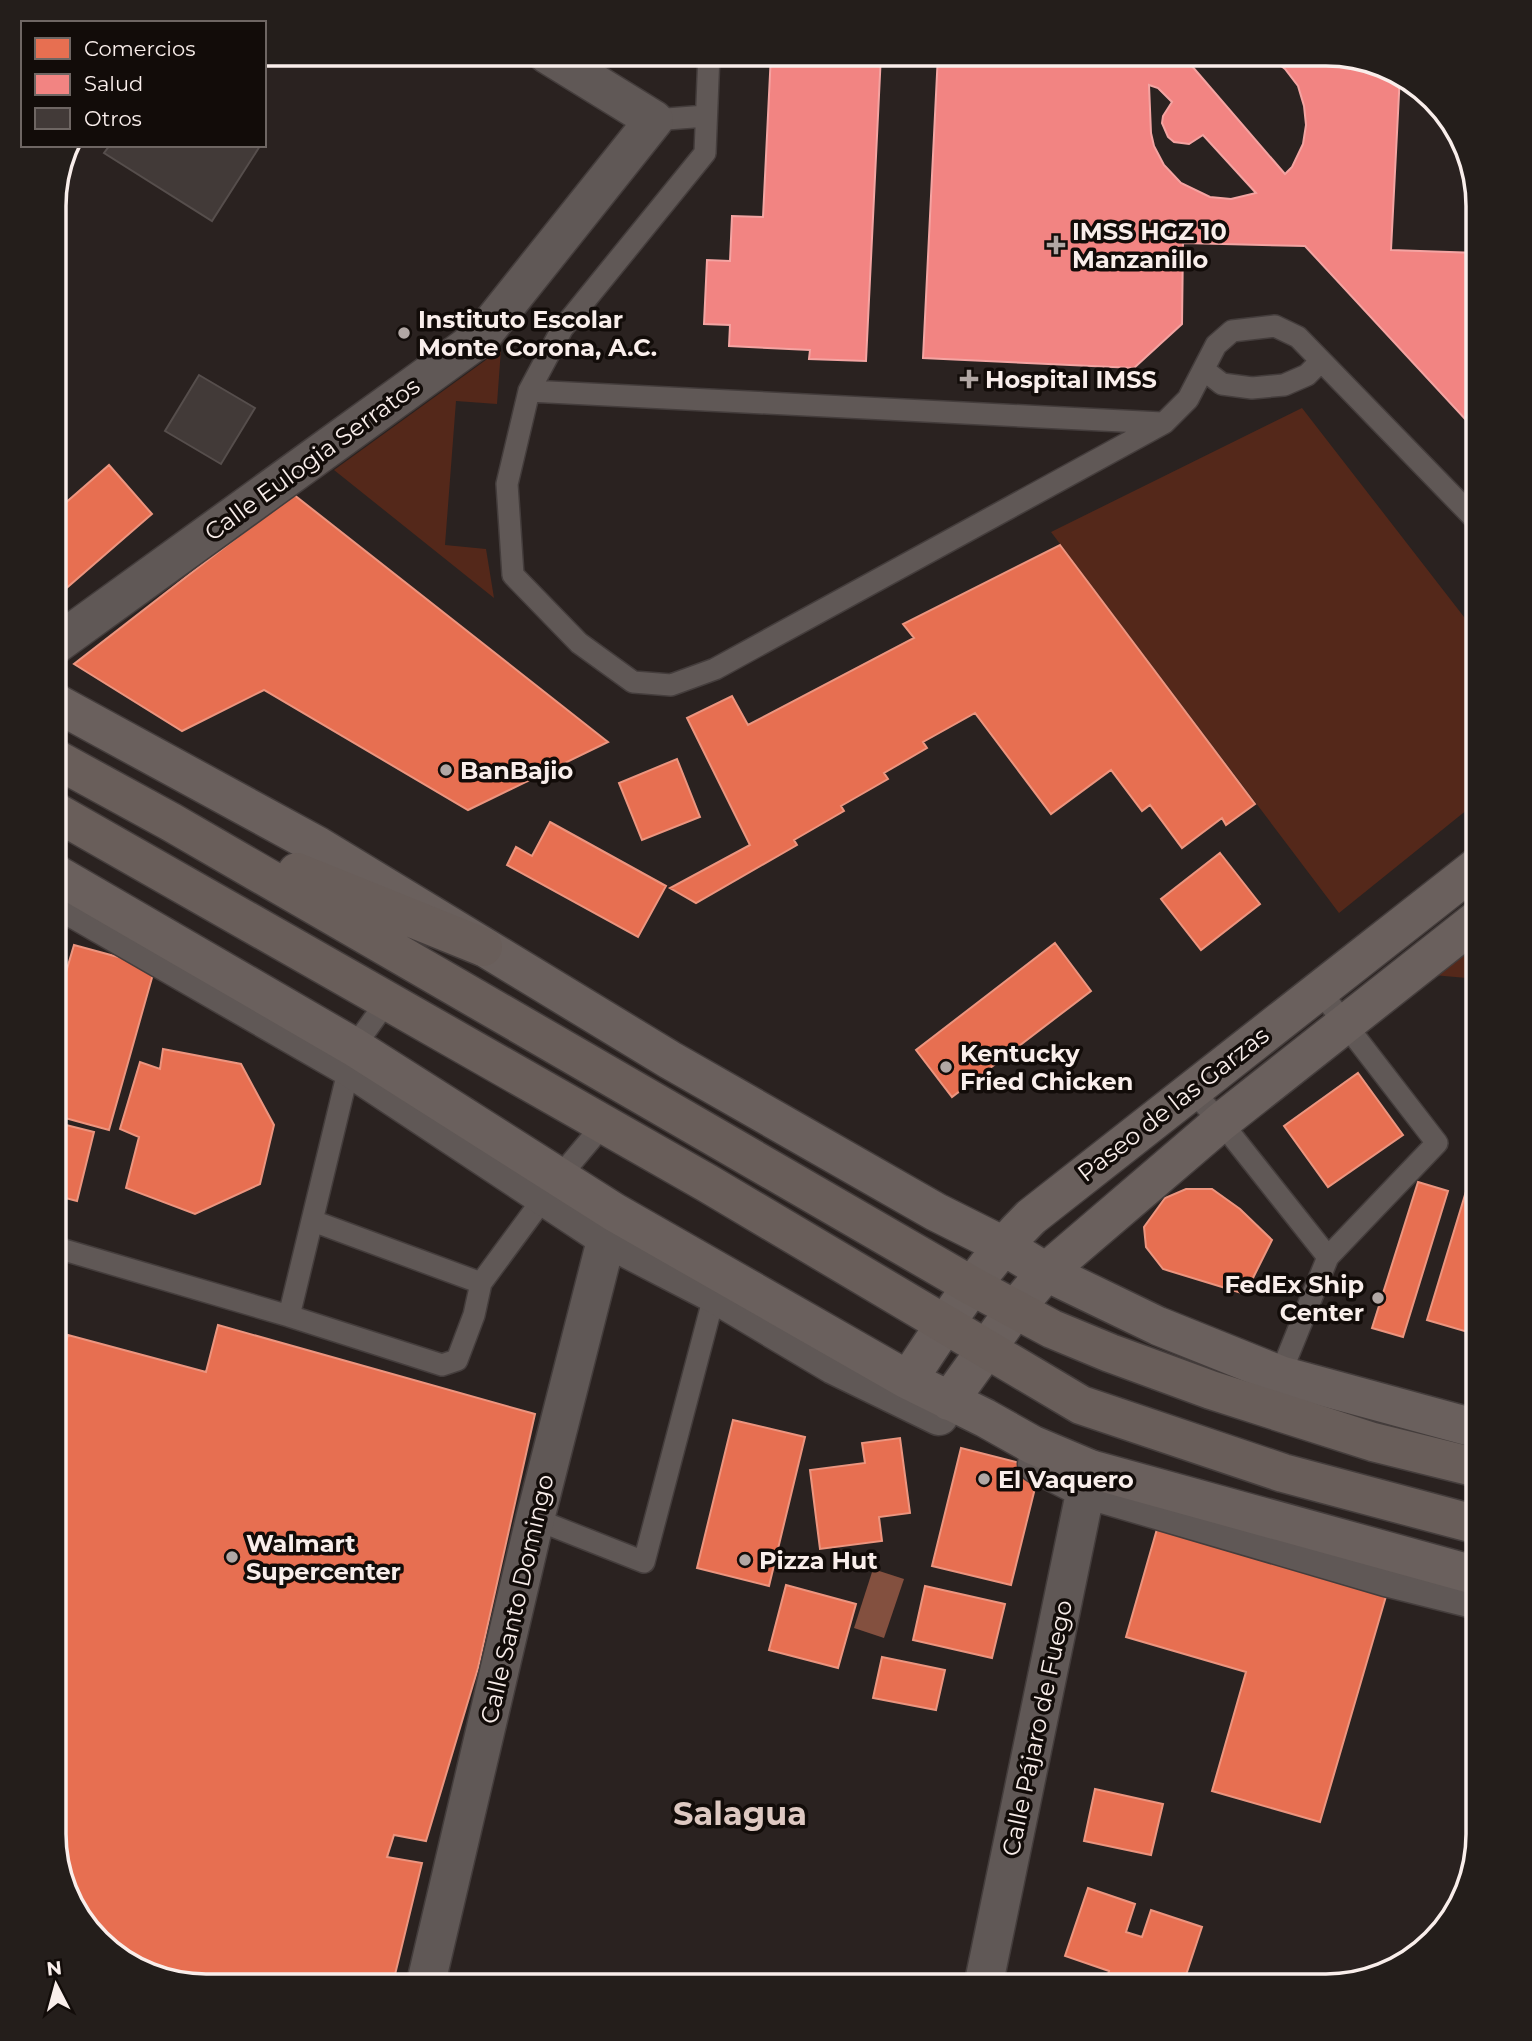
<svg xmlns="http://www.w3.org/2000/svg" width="1532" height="2041" viewBox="0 0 1532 2041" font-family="Montserrat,sans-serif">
<rect width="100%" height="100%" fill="#2a2220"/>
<!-- green -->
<path fill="#54281a" d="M501,349L497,404L456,401L445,545L486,549L494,598L334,470Z
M1302,408L1478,635V801L1339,913L1051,532Z
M1478,942V979L1433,975Z"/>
<!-- water -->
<path fill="#83503f" d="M873,1569L904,1579L884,1638L854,1628Z"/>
<!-- shops -->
<path fill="#e76f51" stroke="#ec957f" stroke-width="2" d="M109,465L152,514L55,598V512Z
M293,494L608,742L468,810L264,690L182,731L74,664Z
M1060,545L1255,804L1226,825L1222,818L1182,848L1150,805L1142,811L1111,770L1051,814L975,713L923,742L927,748L884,773L888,779L841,806L844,811L794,840L797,845L696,903L670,888L750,845L687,718L732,696L748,725L914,638L903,624Z
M677,759L700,817L642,840L619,783Z
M550,822L666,886L638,937L507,865L516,847L532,856Z
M1220,853L1260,904L1201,950L1161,899Z
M1055,943L1091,991L952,1097L916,1050Z
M74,945L155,967L109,1130L54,1115V1013Z
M163,1049L241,1064L274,1125L260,1184L195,1214L126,1188L139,1137L120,1129L140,1062L160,1069Z
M1358,1073L1403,1135L1328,1187L1284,1126Z
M54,1122L94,1132L77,1201L54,1195Z
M1478,1152V1335L1427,1320Z
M1418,1182L1448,1191L1403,1337L1372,1328Z
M1186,1189H1212L1240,1209L1272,1240L1245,1294L1163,1269L1146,1247L1144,1227L1165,1198Z
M218,1325L535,1414L478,1668L426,1841L394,1835L387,1857L422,1863L392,1987H206L131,1967L80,1919L54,1835V1385L68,1335L206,1372Z
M733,1420L805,1437L769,1586L697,1568Z
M900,1438L910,1513L879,1517L882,1541L820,1549L810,1470L865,1463L862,1443Z
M961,1448L1040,1468L1011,1585L932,1566Z
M1159,1522L1389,1586L1320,1822L1212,1791L1246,1672L1126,1637Z
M786,1585L856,1604L838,1668L769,1650Z
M925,1586L1005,1604L992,1658L913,1640Z
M882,1657L945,1670L936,1710L873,1698Z
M1095,1789L1163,1804L1151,1855L1084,1841Z
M1088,1888L1135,1904L1126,1932L1142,1937L1151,1910L1202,1927L1182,1987H1148L1131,1981L1129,1987H1104L1109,1971L1065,1956Z"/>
<!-- health -->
<path fill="#f28482" stroke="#f4a4a2" stroke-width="2" fill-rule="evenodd" d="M771,54H881L866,361L809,359L810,350L729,346L730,325L704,324L707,260L730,261L732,216L763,217Z
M938,54L1191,55L1185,58L1285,174L1292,167L1303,144L1306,125L1304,106L1298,86L1285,69L1267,55H1335L1400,74L1391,250L1478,253V433L1305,246L1183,243L1182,324L1134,368L923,358ZM1149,85L1158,88L1172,102L1163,116L1162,123L1168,137L1174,142L1189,144L1203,135L1256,193L1231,199L1210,197L1181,183L1164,165L1154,146L1151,133Z"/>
<!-- building -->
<path fill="#423a38" stroke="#564e4c" stroke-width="2" d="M110,145H259L260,146L212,221L104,153Z
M199,375L255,408L221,464L165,431Z"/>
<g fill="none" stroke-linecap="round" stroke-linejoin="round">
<!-- lane casing -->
<g stroke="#443d3c" stroke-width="24">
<path id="lane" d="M709,54L705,153L562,329L529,391L507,484L513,575L579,643L633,682L671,685L715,669L1164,423L1188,399L1216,345L1232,331L1275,326L1298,337L1478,522
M654,120L706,116
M1204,370L1222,384L1252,388L1284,385L1307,375L1321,361
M529,391L1162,423
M387,1001L354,1047L289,1316L442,1365L457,1360L474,1315L481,1283L560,1176L603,1125
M1191,1090L1221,1122L1328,1257L1437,1143L1319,990
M313,1221L481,1283
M54,1247L289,1316
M1280,1375L1328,1257
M535,1519L644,1562L717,1285"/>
</g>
<!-- street casing -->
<g stroke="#443d3c" stroke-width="41">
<path id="street" d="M55,645L481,337L654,120L547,54
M54,897L349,1067L607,1238L715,1294L834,1365L939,1416
M1037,1464L1086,1489L1386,1577L1478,1600
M425,1987L535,1519L613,1213
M983,1987L1090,1469"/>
</g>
<!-- secondary casing -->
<g stroke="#443d3c" stroke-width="41">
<path id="secondary" d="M54,702L318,846L670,1060L936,1212L1002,1245L1046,1272L1158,1326L1280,1375L1478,1429
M54,873L354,1047L614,1212L908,1380L985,1418L1033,1445L1090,1469L1478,1576
M908,1380C946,1323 982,1265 1031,1217L1478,866
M949,1401L1016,1308L1046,1272L1221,1122L1478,919"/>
</g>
<!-- primary casing -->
<g stroke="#443d3c" stroke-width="41">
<path id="primary" d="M54,758L171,822L972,1286L1052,1329L1110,1353L1211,1390L1373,1442L1478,1468
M54,811L707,1183L1081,1405L1283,1473L1478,1525
M297,872L483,947"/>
</g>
<!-- lane -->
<use href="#lane" stroke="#605856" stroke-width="21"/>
<!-- street -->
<use href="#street" stroke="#605856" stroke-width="38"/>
<!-- secondary -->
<use href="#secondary" stroke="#6a605d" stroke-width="38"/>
<!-- primary -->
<use href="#primary" stroke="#695e5a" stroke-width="38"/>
</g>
<!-- markers -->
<g fill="#b1a7a4" stroke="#120c09" stroke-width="2.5">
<path d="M1052.5 234.5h7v7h7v7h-7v7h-7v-7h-7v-7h7z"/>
<circle cx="404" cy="333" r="7"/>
<path d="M965.5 368.5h7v7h7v7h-7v7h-7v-7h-7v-7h7z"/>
<circle cx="446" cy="770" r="7"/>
<circle cx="946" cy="1067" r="7"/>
<circle cx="1378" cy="1298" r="7"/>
<circle cx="984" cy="1479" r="7"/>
<circle cx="232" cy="1557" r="7"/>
<circle cx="745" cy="1560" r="7"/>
</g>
<g text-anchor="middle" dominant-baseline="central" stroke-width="7" stroke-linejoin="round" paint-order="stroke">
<!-- poi labels -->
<g font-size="24" font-weight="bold" fill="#f9eeeb" stroke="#120c09" text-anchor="start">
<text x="1072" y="231">IMSS HGZ 10<tspan x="1072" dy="28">Manzanillo</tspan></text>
<text x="418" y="319">Instituto Escolar<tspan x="418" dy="28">Monte Corona, A.C.</tspan></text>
<text x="985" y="379">Hospital IMSS</text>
<text x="460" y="770">BanBajio</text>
<text x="960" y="1053">Kentucky<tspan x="960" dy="28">Fried Chicken</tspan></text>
<text x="1364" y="1284" text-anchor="end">FedEx Ship<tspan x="1364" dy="28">Center</tspan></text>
<text x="998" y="1479">El Vaquero</text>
<text x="246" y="1543">Walmart<tspan x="246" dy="28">Supercenter</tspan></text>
<text x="759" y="1560">Pizza Hut</text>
</g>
<!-- street labels -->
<g font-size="24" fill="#f9eeeb" stroke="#120c09">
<text transform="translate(312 459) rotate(-36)">Calle Eulogia Serratos</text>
<text transform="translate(1173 1104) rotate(-38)">Paseo de las Garzas</text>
<text transform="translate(517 1599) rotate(-77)">Calle Santo Domingo</text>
<text transform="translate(1037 1728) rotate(-78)">Calle Pájaro de Fuego</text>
</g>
<!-- district labels -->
<g font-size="32" font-weight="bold" fill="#dec9c2" stroke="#120c09">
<text x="740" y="1813">Salagua</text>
</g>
</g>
<!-- crop -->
<path d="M0 0H1532V2041H0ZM206 66H1326A140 140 0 0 1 1466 206V1834A140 140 0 0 1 1326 1974H206A140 140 0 0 1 66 1834V206A140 140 0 0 1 206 66Z" fill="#241e1b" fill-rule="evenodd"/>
<path fill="none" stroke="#f9eeeb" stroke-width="3.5" d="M206 66H1326A140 140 0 0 1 1466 206V1834A140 140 0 0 1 1326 1974H206A140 140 0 0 1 66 1834V206A140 140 0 0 1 206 66Z"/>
<!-- legend -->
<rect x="21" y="21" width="245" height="126" fill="#120c09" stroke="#6e6663" stroke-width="2"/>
<rect x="35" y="38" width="35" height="21" fill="#e76f51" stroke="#6e6663" stroke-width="2"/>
<text x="84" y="56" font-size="21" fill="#f9eeeb">Comercios</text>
<rect x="35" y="74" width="35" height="21" fill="#f28482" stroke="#6e6663" stroke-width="2"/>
<text x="84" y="91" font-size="21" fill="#f9eeeb">Salud</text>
<rect x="35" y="108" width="35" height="21" fill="#423a38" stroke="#6e6663" stroke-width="2"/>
<text x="84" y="126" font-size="21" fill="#f9eeeb">Otros</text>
<!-- north arrow -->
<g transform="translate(56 1985) rotate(354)" stroke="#120c09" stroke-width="5" paint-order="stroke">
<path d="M0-5L12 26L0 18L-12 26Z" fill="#f9eeeb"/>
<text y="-10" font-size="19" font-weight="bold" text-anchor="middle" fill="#f9eeeb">N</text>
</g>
</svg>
